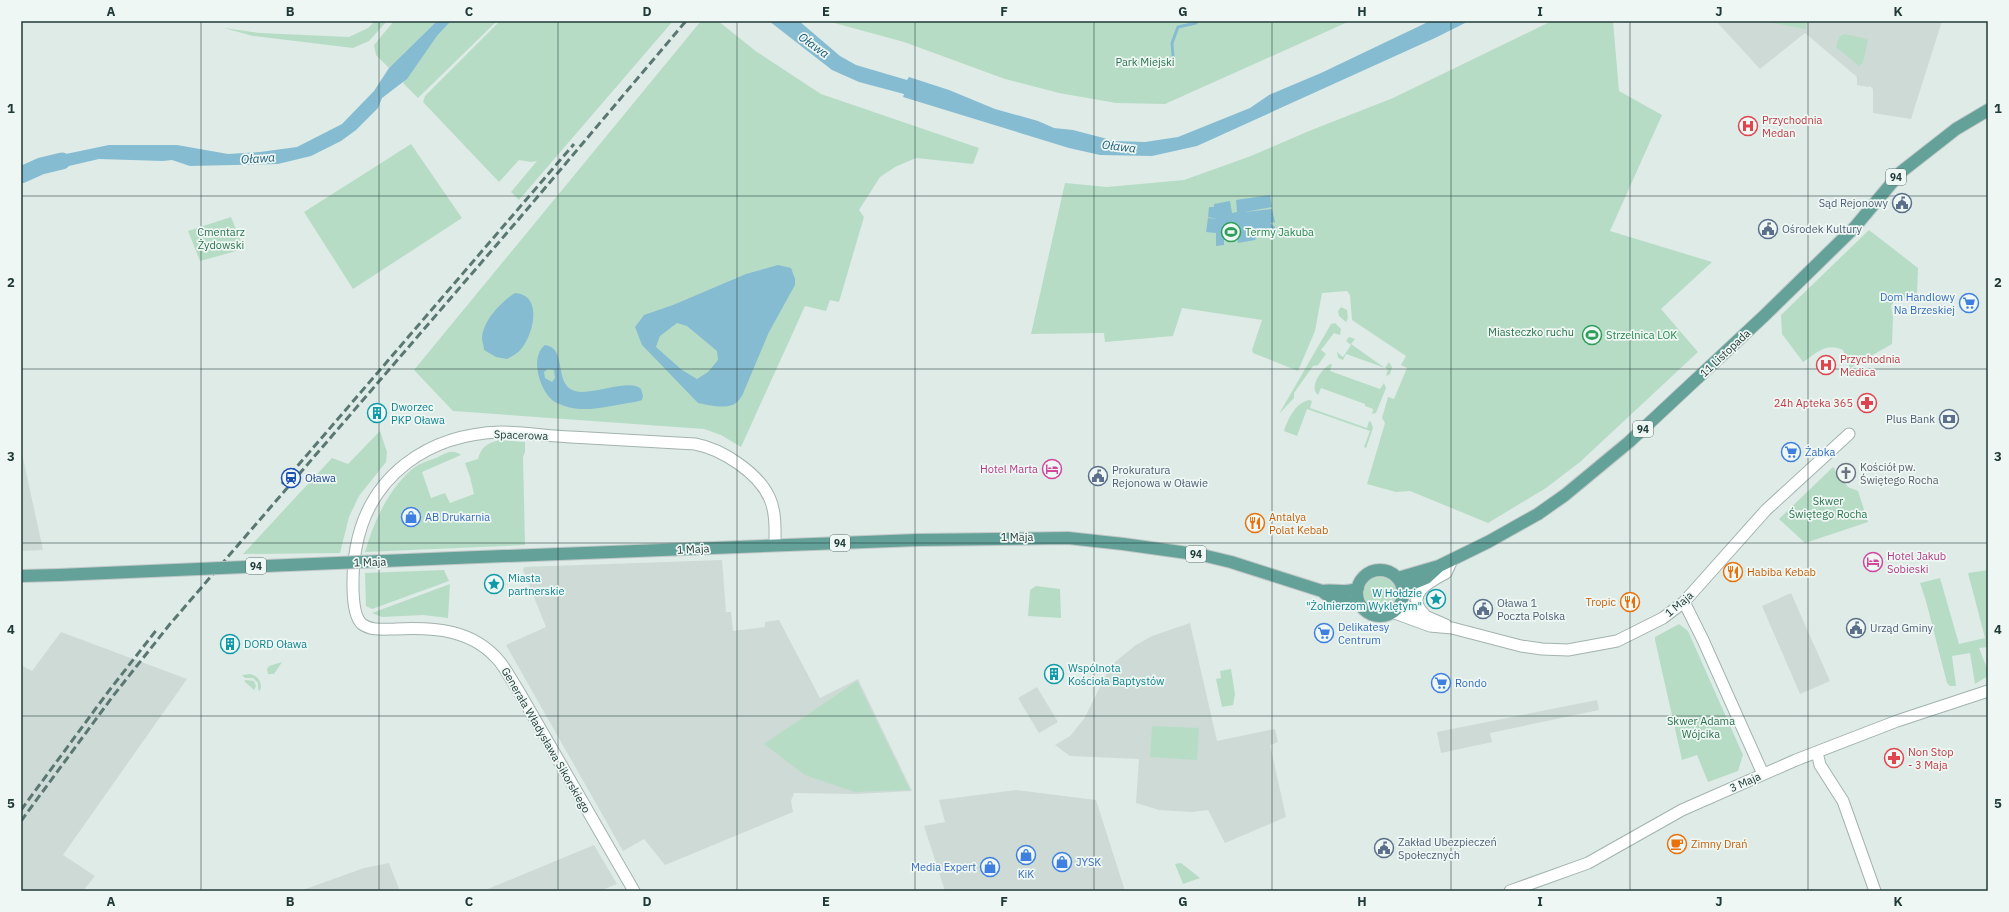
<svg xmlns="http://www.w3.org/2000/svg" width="2009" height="912" viewBox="0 0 2009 912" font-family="'IBM Plex Sans',sans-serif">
<rect width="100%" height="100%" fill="#dfebe7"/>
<!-- built -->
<path fill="#cddad6" d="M1716,21H1942L1911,119L1873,113V89L1870,86L1868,87L1857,85V77L1805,33L1760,69Z
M21,449L43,550L21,551Z
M722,560L726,612H731L733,631L765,627V622L779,620L820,698L858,679L912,791L855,794L794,793L791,801L793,812L665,865L644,839L623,851L506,645L546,627L523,570L524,567Z
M1791,593L1830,681L1800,694L1762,606Z
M1190,623L1217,741L1275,729L1278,742L1270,745L1286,817L1225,843L1208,810L1192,812L1159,810L1136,803L1139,759L1070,756L1055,745L1070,736L1084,719L1107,673L1115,662L1136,645L1152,636Z
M61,632L187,679L63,855L95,876L83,891H21V665L32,671Z
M1037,687L1058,722L1039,733L1018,698Z
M1597,700L1599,710L1490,733L1492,742L1441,753L1437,732Z
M1016,790L1096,800L1125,891H945L924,826L945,822L939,800Z
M594,845L617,884L600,891H483Z
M389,863L400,891H300L364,868Z"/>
<!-- green -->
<path fill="#b7dcc6" d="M375,21H387L369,41L353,48L253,36L224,28L260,33L349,37L368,28Z
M394,21H437L389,68L376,55L374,45Z
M451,21H497L418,98L403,83L437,36Z
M500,21H673L519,200L511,192L537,161L531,162L519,160L499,182L423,102L425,96Z
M701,21H718L757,52L821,94L979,148L973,164L916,158L895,167L880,177L859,210L864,217L839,302L830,300L826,311L805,306L741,447L721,435L704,429L453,411L414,370Z
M827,21H1350L1165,104L1116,103L1059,93L1005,79L904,42Z
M1552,21H1613L1619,91L1662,115L1610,231L1712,262L1661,309L1698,352L1580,462L1546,488L1488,523L1410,491L1396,492L1367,484L1385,423L1382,418L1388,397L1394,399L1407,368L1401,365L1406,356L1352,320L1350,295L1347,291L1322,293L1315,331L1298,371L1253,353L1252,350L1262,320L1182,308L1173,336L1105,342L1104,333L1031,334L1065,183L1107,187L1184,180L1251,156L1309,131L1393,98Z
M1763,21H1807L1805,29Z
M1844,34L1868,39L1863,63L1859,66L1836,47L1839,37Z
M411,144L462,218L353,289L304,212Z
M231,217L244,249L200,261L188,231Z
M1869,230L1918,268L1917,295L1896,299L1891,306L1893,317L1892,344L1850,368L1843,350C1826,342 1817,353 1803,362L1782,334L1781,315Z
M1341,307L1347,310L1348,318L1346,322L1339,316L1338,311Z
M1335,323L1341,329L1340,335L1334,333L1321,350L1326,354L1318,365L1313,366L1294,393V398L1279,414L1331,324Z
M1349,337L1355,339L1351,344L1385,368L1389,362L1392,367L1390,374L1386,376L1388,369L1346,354L1343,360L1338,358L1337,352L1343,357L1351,345L1346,341Z
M1330,364H1332L1330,371L1380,389L1384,383L1386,388L1376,413L1372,414L1373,409L1365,406V404L1321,388L1318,395C1308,387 1322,369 1330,364Z
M1309,400L1312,401L1310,408L1367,428L1369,421L1371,422L1373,428L1366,448L1364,447L1370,431L1307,409L1297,436L1284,431C1288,419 1295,403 1309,400Z
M380,431L387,452L386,462L359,496L349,517L340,553L243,554L332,458L348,464Z
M500,440L525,442V452L523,457L525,545L365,552C374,521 387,492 411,470C418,464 427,461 436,458C445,454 452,448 461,455L422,472L431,498L445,493L450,503L474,494L470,477L465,463L478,459C481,447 487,443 500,440Z
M1833,467L1848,487L1858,491L1868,522L1805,543L1779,519Z
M444,570L449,581L372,609L366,606L365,573Z
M1988,570V647L1979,648L1988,671V676L1975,684L1970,653L1952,656L1956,686H1950L1947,683L1926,601L1920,583L1940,578L1959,644L1985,638L1968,573Z
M1364 593a16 16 0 1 1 32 0a16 16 0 1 1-32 0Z
M450,584L448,618L423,615L382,617L372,613Z
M1036,586L1060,589L1061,618L1028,616L1030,590Z
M1679,624L1688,631L1743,755L1738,771L1708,782L1697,755L1682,760L1655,640V637Z
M282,662L274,674H268L267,669L269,666Z
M1231,669L1235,694L1233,705L1222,707L1216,679L1221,678L1220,671Z
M250,674C258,676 263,682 260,691L258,689V683L253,678H245L242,675Z
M246,680L254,681L256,686L254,690L244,681Z
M857,681L910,790L855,792L805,775L764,744Z
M1152,726L1199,728L1197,760L1150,757Z
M1181,863L1200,878L1183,884L1175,864Z"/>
<!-- water -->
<path fill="#86bcd1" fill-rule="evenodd" d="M437,21H451L437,36L407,79L382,98L378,108L356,130L341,141L311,156L278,164L190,166L172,160L163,161L99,159L43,172L37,160L109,145H177L228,154L260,152L297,147L342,124L374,91L389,68Z
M769,21H799L840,56L856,65L907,80L909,77L949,90L995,109L1038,121L1054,128L1073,130L1115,141L1145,142L1178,137L1250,108L1269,95L1321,73L1430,21H1469L1435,38L1197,146L1152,156L1100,155L1069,148L903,97L904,94L859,82L832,70Z
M1270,195L1272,207L1245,212L1272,209L1275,222L1270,223L1275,227L1274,236L1269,237L1261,235H1257L1255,240L1238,243L1237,238L1224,240V245L1216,246V233L1206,232L1208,218L1217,219L1208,217L1209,207H1214V204L1230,201L1232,213L1237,212L1236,200Z
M778,265L791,268L795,279V285L769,332L742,396C740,398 738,402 736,403C727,410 708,405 698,403L642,345L635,327L644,315L673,305L746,274ZM677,323L687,326L717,351L718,360L708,372L697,379L682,370L656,347L660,336Z
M515,293C542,295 534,330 524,345C520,352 513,356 507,359L496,357L484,350C484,346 482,342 482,338C483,320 502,301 515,293Z
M545,345C568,348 553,385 575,391C592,396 630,378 641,389L643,396L642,400C637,402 633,402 628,403C603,407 579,415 555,402C540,393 529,357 545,345ZM548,369L554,370L555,378L552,382L545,378L544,372Z"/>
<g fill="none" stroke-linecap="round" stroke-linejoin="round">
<!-- stream -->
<path stroke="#86bcd1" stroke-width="3" d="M1173,56L1172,43L1178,27L1196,23L1197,21"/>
<!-- river -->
<path stroke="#86bcd1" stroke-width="17" d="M21,175L41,166L62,161"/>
<!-- minor casing -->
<g stroke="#a2b3af" stroke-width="13">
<path id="minor" d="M1684,602L1703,640L1763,774
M1401,603L1416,612L1446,625
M1392,612L1430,626L1452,628L1521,646L1542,649L1568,650L1617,641L1663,618L1684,602L1766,510L1849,434
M1424,614C1404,594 1431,581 1446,573L1452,560
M1817,752L1820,765L1843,801L1875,891
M634,891L518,690C512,681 507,671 500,662C473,629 434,627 395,629C385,629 371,631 362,624C349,613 353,564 356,548C369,475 429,434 501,432C524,432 547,436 570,437C612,439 654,442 695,444C722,449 759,473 770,499C776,513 775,530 775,545
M1510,891L1588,863L1682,810L1796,760L1897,721L1988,691"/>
</g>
<!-- major casing -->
<g stroke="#c1c8c7" stroke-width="14">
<path id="major" d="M454,558L917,540L1068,538L1123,544L1202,555L1231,562L1322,591C1333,601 1346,602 1360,604
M1357 593a23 23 0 1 1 46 0a23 23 0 1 1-46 0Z
M21,576L59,575
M1398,578L1439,566L1488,542L1538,514L1565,495L1629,442L1764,316L1854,228L1901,172L1956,129L1988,110
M1322,591C1335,589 1346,594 1358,588
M1404,592L1414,583L1426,578L1438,567"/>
</g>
<!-- minor -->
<use href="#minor" stroke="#fff" stroke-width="11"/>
<!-- major -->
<use href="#major" stroke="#63a199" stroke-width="12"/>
<!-- rail -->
<path stroke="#5a7772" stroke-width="3" stroke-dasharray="8 4" stroke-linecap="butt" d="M282,484L574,144
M21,810L108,692L158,628
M21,821L113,696L170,624L518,220L686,21"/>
<!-- major-bridge casing -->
<g stroke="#c1c8c7" stroke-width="14" stroke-linecap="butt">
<path id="major-bridge" d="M59,575L454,558"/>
</g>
<!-- major-bridge -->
<use href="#major-bridge" stroke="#63a199" stroke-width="12"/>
</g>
<!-- grid -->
<path fill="none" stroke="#203b37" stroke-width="1" stroke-opacity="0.55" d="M201,21V891M379,21V891M558,21V891M737,21V891M915,21V891M1094,21V891M1272,21V891M1451,21V891M1630,21V891M1808,21V891M21,196H1988M21,369H1988M21,543H1988M21,716H1988"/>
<!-- icons -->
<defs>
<g id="hospital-ring" transform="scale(1)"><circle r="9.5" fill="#eff7f4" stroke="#e0444e" stroke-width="1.5"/><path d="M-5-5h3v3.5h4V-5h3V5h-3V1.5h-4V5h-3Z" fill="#e0444e"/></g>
<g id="civic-ring" transform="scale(1)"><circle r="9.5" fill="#eff7f4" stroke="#5c6f8a" stroke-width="1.5"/><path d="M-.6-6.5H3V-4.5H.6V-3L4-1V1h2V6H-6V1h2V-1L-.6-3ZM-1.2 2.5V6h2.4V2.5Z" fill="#5c6f8a"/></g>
<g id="stadium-ring" transform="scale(1)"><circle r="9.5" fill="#eff7f4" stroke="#2e9e5b" stroke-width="1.5"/><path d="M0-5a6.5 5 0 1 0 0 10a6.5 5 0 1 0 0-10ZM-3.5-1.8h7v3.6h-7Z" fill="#2e9e5b"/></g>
<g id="supermarket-ring" transform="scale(1)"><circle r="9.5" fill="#eff7f4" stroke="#3f7fe0" stroke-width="1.5"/><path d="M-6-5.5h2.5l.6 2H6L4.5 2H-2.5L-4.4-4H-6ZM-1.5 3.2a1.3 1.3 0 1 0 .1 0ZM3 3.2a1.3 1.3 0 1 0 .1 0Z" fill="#3f7fe0"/></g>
<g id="pharmacy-ring" transform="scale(1)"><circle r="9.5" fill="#eff7f4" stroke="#e0444e" stroke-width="1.5"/><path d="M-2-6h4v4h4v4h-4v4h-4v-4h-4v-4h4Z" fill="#e0444e"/></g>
<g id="building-ring" transform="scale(1)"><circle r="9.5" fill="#eff7f4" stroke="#0f9aa8" stroke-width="1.5"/><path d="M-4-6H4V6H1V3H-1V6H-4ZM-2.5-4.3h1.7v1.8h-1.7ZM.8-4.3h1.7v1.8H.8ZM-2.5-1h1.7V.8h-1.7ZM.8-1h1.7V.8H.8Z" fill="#0f9aa8"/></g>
<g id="bank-ring" transform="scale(1)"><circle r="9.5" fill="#eff7f4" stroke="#5c6f8a" stroke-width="1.5"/><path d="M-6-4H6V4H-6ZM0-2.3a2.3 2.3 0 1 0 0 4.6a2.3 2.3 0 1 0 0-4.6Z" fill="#5c6f8a"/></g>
<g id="hotel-ring" transform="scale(1)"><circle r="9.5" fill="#eff7f4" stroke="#d1479c" stroke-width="1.5"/><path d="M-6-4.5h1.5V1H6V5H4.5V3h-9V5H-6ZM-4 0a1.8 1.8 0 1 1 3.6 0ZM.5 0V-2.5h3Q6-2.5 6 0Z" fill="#d1479c"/></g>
<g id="church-ring" transform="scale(1)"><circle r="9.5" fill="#eff7f4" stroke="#6b7280" stroke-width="1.5"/><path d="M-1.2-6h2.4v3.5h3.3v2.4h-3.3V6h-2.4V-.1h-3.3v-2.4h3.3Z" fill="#6b7280"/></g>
<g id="station-ring" transform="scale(1)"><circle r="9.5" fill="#eff7f4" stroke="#1a4fb4" stroke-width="1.5"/><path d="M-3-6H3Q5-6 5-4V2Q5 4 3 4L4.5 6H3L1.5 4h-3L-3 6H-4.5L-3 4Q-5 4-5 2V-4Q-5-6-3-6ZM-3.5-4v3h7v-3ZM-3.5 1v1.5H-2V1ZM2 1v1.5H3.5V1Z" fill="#1a4fb4"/></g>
<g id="shop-ring" transform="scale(1)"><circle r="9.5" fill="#eff7f4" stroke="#3f7fe0" stroke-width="1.5"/><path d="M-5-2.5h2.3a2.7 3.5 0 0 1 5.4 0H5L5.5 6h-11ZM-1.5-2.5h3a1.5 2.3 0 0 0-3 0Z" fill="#3f7fe0"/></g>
<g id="restaurant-ring" transform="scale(1)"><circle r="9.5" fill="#eff7f4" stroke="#e8710a" stroke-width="1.5"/><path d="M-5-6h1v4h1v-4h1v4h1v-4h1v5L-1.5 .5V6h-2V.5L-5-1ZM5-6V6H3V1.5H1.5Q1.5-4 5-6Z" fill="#e8710a"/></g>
<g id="sight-ring" transform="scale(1)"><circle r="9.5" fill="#eff7f4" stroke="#0f9aa8" stroke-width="1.5"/><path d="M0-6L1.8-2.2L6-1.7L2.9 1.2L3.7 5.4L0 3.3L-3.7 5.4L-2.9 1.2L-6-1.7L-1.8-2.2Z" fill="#0f9aa8"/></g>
<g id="cafe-ring" transform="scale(1)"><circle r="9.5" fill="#eff7f4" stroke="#e8710a" stroke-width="1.5"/><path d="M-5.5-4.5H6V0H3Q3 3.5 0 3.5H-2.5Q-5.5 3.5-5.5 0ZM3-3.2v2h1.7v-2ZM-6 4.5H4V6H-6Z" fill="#e8710a"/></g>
</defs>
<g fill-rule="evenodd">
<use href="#hospital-ring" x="1748" y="126"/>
<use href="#civic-ring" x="1902" y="203"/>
<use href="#civic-ring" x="1768" y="229"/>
<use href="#stadium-ring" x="1231" y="232"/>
<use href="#supermarket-ring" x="1969" y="303"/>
<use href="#stadium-ring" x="1592" y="335"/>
<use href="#hospital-ring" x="1826" y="365"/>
<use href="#pharmacy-ring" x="1867" y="403"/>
<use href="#building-ring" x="377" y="413"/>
<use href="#bank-ring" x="1949" y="419"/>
<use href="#supermarket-ring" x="1791" y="452"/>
<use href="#hotel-ring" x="1052" y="469"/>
<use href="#church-ring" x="1846" y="473"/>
<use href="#civic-ring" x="1098" y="476"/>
<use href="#station-ring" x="291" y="478"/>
<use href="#shop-ring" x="411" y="517"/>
<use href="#restaurant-ring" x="1255" y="523"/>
<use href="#hotel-ring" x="1873" y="562"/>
<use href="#restaurant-ring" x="1733" y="572"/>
<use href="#sight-ring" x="494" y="584"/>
<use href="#sight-ring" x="1436" y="599"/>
<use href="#restaurant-ring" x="1630" y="602"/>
<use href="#civic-ring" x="1483" y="609"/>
<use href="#civic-ring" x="1856" y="628"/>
<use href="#supermarket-ring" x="1324" y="633"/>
<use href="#building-ring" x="230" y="644"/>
<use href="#building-ring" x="1054" y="674"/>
<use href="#supermarket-ring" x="1441" y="683"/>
<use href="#pharmacy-ring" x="1894" y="758"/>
<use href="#cafe-ring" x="1677" y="844"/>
<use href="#civic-ring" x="1384" y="848"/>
<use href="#shop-ring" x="1026" y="855"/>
<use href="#shop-ring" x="1062" y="862"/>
<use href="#shop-ring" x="990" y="867"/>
</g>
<g text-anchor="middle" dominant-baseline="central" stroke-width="3.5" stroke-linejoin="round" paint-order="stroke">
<!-- shield labels -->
<g fill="#eff7f4" stroke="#5e7370" stroke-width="1">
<rect x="1886" y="169" width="20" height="16" rx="3"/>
<rect x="1633" y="421" width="20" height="16" rx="3"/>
<rect x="830" y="535" width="20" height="16" rx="3"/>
<rect x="1186" y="546" width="20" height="16" rx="3"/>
<rect x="246" y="558" width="20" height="16" rx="3"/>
</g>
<g font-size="10" font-weight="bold" fill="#203b37">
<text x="1896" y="177">94</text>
<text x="1643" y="429">94</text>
<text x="840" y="543">94</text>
<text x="1196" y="554">94</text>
<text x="256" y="566">94</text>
</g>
<!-- park labels -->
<g font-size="11" fill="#2a724e" stroke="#eff7f4">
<text x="1145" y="62">Park Miejski</text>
<text x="221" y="232">Cmentarz<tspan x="221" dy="13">Żydowski</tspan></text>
<text x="1531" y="332">Miasteczko ruchu</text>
<text x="1828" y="501">Skwer<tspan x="1828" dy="13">Świętego Rocha</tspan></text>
<text x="1701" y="721">Skwer Adama<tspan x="1701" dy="13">Wójcika</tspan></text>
</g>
<!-- health labels -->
<g font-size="11" fill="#be3a42" stroke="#eff7f4" text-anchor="start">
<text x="1762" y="120">Przychodnia<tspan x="1762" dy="13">Medan</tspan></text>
<text x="1840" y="359">Przychodnia<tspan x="1840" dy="13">Medica</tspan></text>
<text x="1853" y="403" text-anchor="end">24h Apteka 365</text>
<text x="1908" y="752">Non Stop<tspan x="1908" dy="13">- 3 Maja</tspan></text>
</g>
<!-- service labels -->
<g font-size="11" fill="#4e5e75" stroke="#eff7f4" text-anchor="start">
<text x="1888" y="203" text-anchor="end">Sąd Rejonowy</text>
<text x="1782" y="229">Ośrodek Kultury</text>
<text x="1935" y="419" text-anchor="end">Plus Bank</text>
<text x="1112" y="470">Prokuratura<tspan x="1112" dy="13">Rejonowa w Oławie</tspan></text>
<text x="1497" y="603">Oława 1<tspan x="1497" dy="13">Poczta Polska</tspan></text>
<text x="1870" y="628">Urząd Gminy</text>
<text x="1398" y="842">Zakład Ubezpieczeń<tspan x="1398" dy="13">Społecznych</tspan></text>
</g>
<!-- leisure labels -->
<g font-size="11" fill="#27864d" stroke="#eff7f4" text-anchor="start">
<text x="1245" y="232">Termy Jakuba</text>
<text x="1606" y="335">Strzelnica LOK</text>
</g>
<!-- shop labels -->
<g font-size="11" fill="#366cbe" stroke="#eff7f4" text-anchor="start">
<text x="1955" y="297" text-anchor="end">Dom Handlowy<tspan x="1955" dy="13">Na Brzeskiej</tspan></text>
<text x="1805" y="452">Żabka</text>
<text x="425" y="517">AB Drukarnia</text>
<text x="1338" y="627">Delikatesy<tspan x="1338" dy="13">Centrum</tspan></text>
<text x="1455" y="683">Rondo</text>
<text x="1076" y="862">JYSK</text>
<text x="976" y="867" text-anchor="end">Media Expert</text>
<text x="1026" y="874" text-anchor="middle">KiK</text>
</g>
<!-- street labels -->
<g font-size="11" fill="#203b37" stroke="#eff7f4">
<text transform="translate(1725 353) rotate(-43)">11 Listopada</text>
<text transform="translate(521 435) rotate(2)">Spacerowa</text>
<text x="1017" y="537">1 Maja</text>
<text transform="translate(693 549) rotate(-3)">1 Maja</text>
<text transform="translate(370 562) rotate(-2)">1 Maja</text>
<text transform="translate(1679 604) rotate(-40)">1 Maja</text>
<text transform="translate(546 740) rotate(60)">Generała Władysława Sikorskiego</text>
<text transform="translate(1745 782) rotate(-24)">3 Maja</text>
</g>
<!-- culture labels -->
<g font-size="11" fill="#0d838f" stroke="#eff7f4" text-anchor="start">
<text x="391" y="407">Dworzec<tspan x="391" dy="13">PKP Oława</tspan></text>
<text x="508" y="578">Miasta<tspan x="508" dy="13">partnerskie</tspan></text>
<text x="1422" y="593" text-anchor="end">W Hołdzie<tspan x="1422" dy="13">"Żolnierzom Wyklętym"</tspan></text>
<text x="244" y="644">DORD Oława</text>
<text x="1068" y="668">Wspólnota<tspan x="1068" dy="13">Kościoła Baptystów</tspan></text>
</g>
<!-- worship labels -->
<g font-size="11" fill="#5b616d" stroke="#eff7f4" text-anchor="start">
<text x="1860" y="467">Kościół pw.<tspan x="1860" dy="13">Świętego Rocha</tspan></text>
</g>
<!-- hotel labels -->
<g font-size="11" fill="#b23c85" stroke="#eff7f4" text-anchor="end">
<text x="1038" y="469">Hotel Marta</text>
<text x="1887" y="556" text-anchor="start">Hotel Jakub<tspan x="1887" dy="13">Sobieski</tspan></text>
</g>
<!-- transit labels -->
<g font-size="11" fill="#164399" stroke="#eff7f4" text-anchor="start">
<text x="305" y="478">Oława</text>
</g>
<!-- food labels -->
<g font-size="11" fill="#c56008" stroke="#eff7f4" text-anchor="start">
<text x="1269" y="517">Antalya<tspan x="1269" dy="13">Polat Kebab</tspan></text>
<text x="1747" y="572">Habiba Kebab</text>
<text x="1616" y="602" text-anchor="end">Tropic</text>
<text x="1691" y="844">Zimny Drań</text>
</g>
<!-- water labels -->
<g font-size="12" font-style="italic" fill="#1a5c77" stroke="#eff7f4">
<text transform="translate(814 45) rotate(36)">Oława</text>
<text transform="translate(1119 146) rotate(7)">Oława</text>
<text transform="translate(258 158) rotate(-4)">Oława</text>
</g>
</g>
<!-- border -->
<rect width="2009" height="912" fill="none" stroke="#eff7f4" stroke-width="44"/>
<rect x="22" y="22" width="1965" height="868" fill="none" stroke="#203b37" stroke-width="1.5"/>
<g font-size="13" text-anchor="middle" font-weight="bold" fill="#203b37">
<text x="111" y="16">A</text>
<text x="290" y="16">B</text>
<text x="469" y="16">C</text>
<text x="647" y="16">D</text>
<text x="826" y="16">E</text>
<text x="1004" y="16">F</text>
<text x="1183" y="16">G</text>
<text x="1362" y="16">H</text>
<text x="1540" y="16">I</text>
<text x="1719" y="16">J</text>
<text x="1898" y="16">K</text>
<text x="11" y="113">1</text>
<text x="1998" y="113">1</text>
<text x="11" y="287">2</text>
<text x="1998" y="287">2</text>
<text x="11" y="461">3</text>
<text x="1998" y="461">3</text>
<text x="11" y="634">4</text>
<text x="1998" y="634">4</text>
<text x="11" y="808">5</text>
<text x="1998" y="808">5</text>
<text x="111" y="906">A</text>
<text x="290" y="906">B</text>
<text x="469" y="906">C</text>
<text x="647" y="906">D</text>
<text x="826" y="906">E</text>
<text x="1004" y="906">F</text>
<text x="1183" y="906">G</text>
<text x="1362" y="906">H</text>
<text x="1540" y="906">I</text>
<text x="1719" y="906">J</text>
<text x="1898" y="906">K</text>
</g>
</svg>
